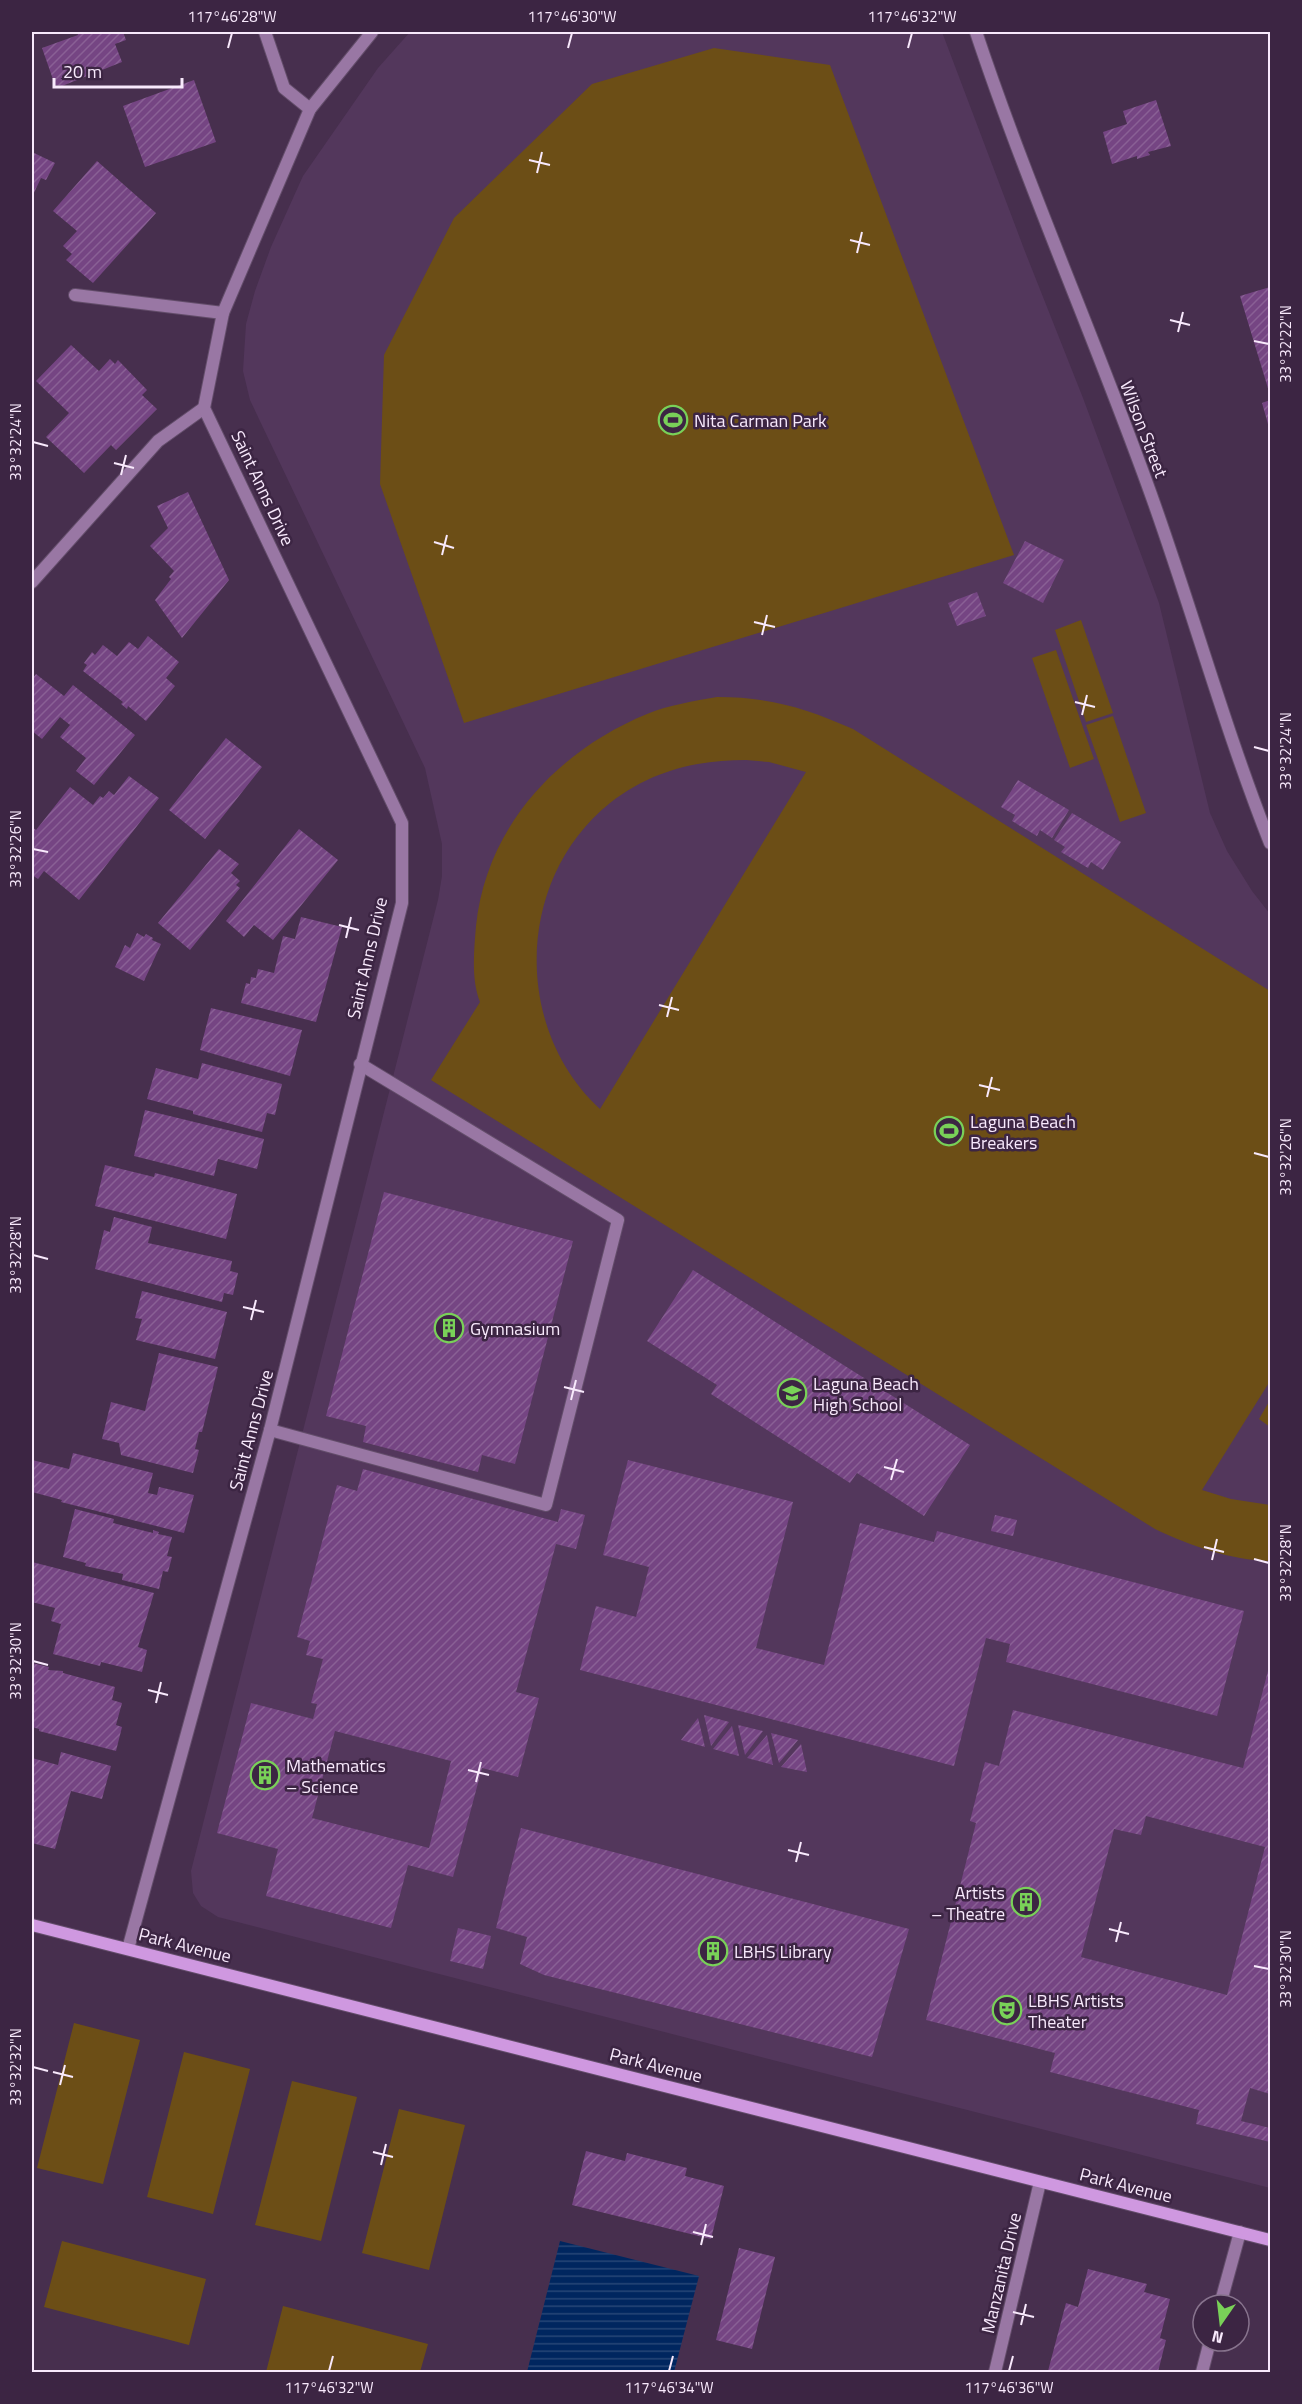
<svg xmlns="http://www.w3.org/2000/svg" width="1302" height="2404" viewBox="0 0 1302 2404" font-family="'Titillium Web',sans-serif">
<defs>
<pattern id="water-rules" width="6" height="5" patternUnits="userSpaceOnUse" patternTransform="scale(1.5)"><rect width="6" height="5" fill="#00265f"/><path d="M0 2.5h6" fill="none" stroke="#264677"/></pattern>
<pattern id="building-hatch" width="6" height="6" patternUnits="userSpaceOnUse" patternTransform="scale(1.5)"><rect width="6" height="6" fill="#754583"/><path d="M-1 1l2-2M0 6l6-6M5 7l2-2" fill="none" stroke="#896095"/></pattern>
</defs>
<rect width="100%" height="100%" fill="#472f4e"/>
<!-- built -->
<path fill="#53375c" d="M410,32H942L1024,249L1083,398L1159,603L1210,813L1227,851L1252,891L1270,914V2188L218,1917L201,1906L193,1893L191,1871L438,900L442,876V844L425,768L250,400L243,371L246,324L255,291L271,247L303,176L378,68Z"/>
<!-- garden -->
<path fill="#6c4e16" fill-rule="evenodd" d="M714,48L830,65L1014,555L464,723L380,484L384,355L454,218L592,84Z
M1081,620L1113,713L1086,722L1055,630Z
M1056,650L1094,759L1070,768L1032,658Z
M717,697C769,697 806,708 853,729L1270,991V1381L1202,1490L1231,1499L1270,1505V1561C1230,1560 1191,1546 1155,1529L431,1080L480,1002C471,979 474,951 476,926C486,827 557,751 647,714C669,705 694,701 717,697ZM746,760L769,762L806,772L600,1109C512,1028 516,878 610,803C651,771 696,760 746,760Z
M1113,716L1146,813L1120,822L1086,725Z
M1270,1400V1427L1259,1419Z
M74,2023L140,2040L103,2184L37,2168Z
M184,2052L250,2069L213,2214L147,2197Z
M292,2081L357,2097L321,2241L255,2225Z
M399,2109L465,2125L429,2270L362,2253Z
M62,2241L206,2279L189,2345L44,2307Z
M283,2306L428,2344L420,2372H266Z"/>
<!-- water -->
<path fill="url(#water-rules)" d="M560,2241L699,2276L674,2372H527Z"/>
<!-- building -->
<path fill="url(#building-hatch)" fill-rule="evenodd" d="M77,32H123L126,40L115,44L122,62L62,86L55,85L42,48L78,35Z
M194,80L216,142L145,167L123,106Z
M1156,100L1171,146L1148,152L1150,155L1137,159V156L1112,164L1103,132L1127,124L1123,111Z
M32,152L55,163L46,180L41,178L32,197Z
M97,161L156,213L93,283L66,260L72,254L63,246L77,231L53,211Z
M1270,287V395L1240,296Z
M71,345L99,371L110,359L115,364L118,360L147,390L142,395L157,409L116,450L111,445L84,473L46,437L69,413L36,381Z
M1270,400V431L1262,403Z
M188,492L229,580L182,638L155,600L171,579L169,577L174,571L150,546L168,528L157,506Z
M1025,541L1064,560L1043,603L1003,583Z
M977,592L986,616L957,626L948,603Z
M148,636L179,662L166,678L175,686L146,721L128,706L127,709L121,704L123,702L83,671L87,665L84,663L92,652L95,655L103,645L117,656L129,642L138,649Z
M36,674L64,696L73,685L135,735L94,785L76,771L86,758L60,737L70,725L60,717L42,739L32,731V679Z
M226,738L262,767L205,839L169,810Z
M129,776L159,798L79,900L44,871L38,879L32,875V827L36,830L70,787L93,805L100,796L103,798L109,791L114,795Z
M1018,780L1069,810L1052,838L1040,830L1037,836L1012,821L1015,815L1001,807Z
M1072,813L1121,842L1103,870L1091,862L1088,868L1061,852L1065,847L1054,840Z
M299,829L338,860L273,940L254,925L244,937L226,921Z
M219,849L239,864L231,873L240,881L236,885L240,888L190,950L158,923Z
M301,917L342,927L316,1022L241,1003L246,983L250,984L251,977L256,978L258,969L274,973L283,936L295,939Z
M137,933L144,937L146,934L153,938L152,940L161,944L144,981L115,967L125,945L130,948Z
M211,1008L302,1030L290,1076L200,1050Z
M202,1063L282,1084L275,1115L267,1113L262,1132L193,1114V1111L147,1099L156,1068L198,1079Z
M145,1110L264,1139L257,1169L218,1159L214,1176L134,1156Z
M105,1165L154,1177L155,1173L237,1194L226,1239L95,1206Z
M384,1192L573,1241L515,1464L482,1455L478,1472L363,1442L366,1426L326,1416Z
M114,1217L152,1227L148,1243L232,1261L230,1271L238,1273L233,1295L224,1293L222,1302L95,1269L104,1230L110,1232Z
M693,1270L970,1445L924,1516L857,1473L850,1483L711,1394L717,1385L647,1341Z
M142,1291L227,1312L215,1359L136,1340L142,1319L135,1318Z
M159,1353L218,1367L202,1432H199L195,1449L199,1450L193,1473L121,1455L119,1443L102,1439L111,1402L145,1411Z
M73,1453L153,1473L148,1493L157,1495L159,1487L194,1495L184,1533L61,1502L62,1500L32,1492V1460L69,1469Z
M628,1460L793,1502L756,1648L824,1665L860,1523L934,1542L937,1531L1244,1611L1217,1716L1006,1662L1010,1644L986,1638L954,1766L580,1670L596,1606L636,1617L649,1567L603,1555Z
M363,1469L558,1522L561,1509L585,1515L576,1549L556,1544L516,1692L539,1698L518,1777L482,1768L453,1877L408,1865L391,1928L266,1896L278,1849L217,1833L251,1703L313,1719L317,1704L311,1703L323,1659L306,1655L310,1641L297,1637L337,1485L357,1491ZM335,1731L451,1761L429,1848L312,1818Z
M75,1509L114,1519L113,1523L153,1533V1530L159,1532L158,1534L172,1537L167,1556L172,1557L168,1572L163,1571L159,1589L122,1580L123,1574L85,1566L86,1563L63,1557Z
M995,1515L1017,1520L1013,1536L991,1531Z
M32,1562L154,1593L138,1647L147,1650L142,1672L101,1662L100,1666L53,1654L61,1624L51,1621L55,1608L32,1602Z
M32,1663L49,1667L48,1670L63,1671V1673L115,1687L112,1700L122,1703L116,1725L122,1727L116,1751L39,1731V1729L32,1727Z
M1270,1663V2094L1250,2088L1241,2121L1270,2128V2142L1196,2124L1199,2110L1050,2072L1055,2053L926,2020L976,1823L970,1821L985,1762L999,1766L1013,1710L1243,1768ZM1146,1816L1265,1847L1227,1995L1081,1957L1114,1829L1141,1835Z
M704,1715L729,1722L711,1746Z
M698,1718L705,1747L681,1740Z
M738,1725L763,1731L745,1755Z
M732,1726L739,1756L713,1749Z
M771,1733L798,1740L779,1763Z
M767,1735L773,1765L747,1758Z
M801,1744L807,1772L781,1767Z
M61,1752L111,1766L102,1799L71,1791L55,1849L32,1843V1758L58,1765Z
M521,1828L909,1929L872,2057L544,1975L520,1964L527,1937L496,1928Z
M458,1928L491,1936L483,1969L450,1961Z
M586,2151L625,2161L627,2153L687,2168L685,2176L724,2186L711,2239L572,2205Z
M739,2248L775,2257L752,2349L716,2340Z
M1088,2269L1147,2284L1144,2292L1170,2299L1160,2338L1166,2340L1158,2372L1048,2371L1066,2303L1078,2307Z"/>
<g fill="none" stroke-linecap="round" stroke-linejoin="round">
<!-- service casing -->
<g stroke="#634d6a" stroke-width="14">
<path id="service" d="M75,295L223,313
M270,1430L546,1505L618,1220L360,1064
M1220,2305L1240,2232
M1202,2372L1210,2341"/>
</g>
<!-- minor casing -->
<g stroke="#634d6a" stroke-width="14">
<path id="minor" d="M265,32L284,88L310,109
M32,582L158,441L204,408
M995,2372L1040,2182"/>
</g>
<!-- tertiary casing -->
<g stroke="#634d6a" stroke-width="14">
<path id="tertiary" d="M976,32C1029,191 1098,345 1154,503C1194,616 1226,732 1270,843
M128,1949L270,1430L402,903V823L204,408L223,313L310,109L372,32"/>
</g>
<!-- secondary casing -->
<g stroke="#634d6a" stroke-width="14">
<path id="secondary" d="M32,1925L1270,2240"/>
</g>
<!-- service -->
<use href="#service" stroke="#9977a4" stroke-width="12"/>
<!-- minor -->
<use href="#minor" stroke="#9977a4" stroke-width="12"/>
<!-- tertiary -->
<use href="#tertiary" stroke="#9977a4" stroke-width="12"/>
<!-- secondary -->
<use href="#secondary" stroke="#cf98e0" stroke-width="12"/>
</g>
<!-- ticks -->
<path fill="none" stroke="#f8e9fc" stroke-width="2" d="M228,48L232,33M568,48L572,33M908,48L912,33M529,160L550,165M537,173L542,152M850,240L870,245M857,253L862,232M1170,320L1190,325M1178,332L1183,312M1254,341L1269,344M33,442L48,446M114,463L134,468M121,475L126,455M434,542L454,548M442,555L447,535M754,622L775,627M762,635L767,615M1075,702L1095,707M1082,715L1087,695M1254,747L1269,751M33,849L48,852M339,925L359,930M346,938L351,917M659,1005L679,1010M667,1017L672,997M979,1085L1000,1090M987,1097L992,1077M1254,1153L1269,1157M33,1255L48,1259M243,1307L264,1312M251,1320L256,1300M564,1387L584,1392M571,1400L576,1380M884,1467L904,1472M891,1480L897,1459M1204,1547L1224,1552M1254,1559L1269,1563M1212,1560L1217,1539M33,1661L48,1665M148,1690L168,1695M156,1703L161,1682M468,1770L489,1775M476,1782L481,1762M788,1850L809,1855M796,1862L801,1842M1109,1929L1129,1934M1116,1942L1121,1922M1254,1966L1269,1969M33,2067L48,2071M53,2072L73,2077M60,2085L65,2065M373,2152L393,2157M381,2165L386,2144M693,2232L713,2237M701,2245L706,2224M1013,2312L1034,2317M1021,2325L1026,2304M329,2371L333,2356M669,2371L673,2356M1009,2371L1013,2356"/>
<!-- icons -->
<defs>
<g id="stadium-ring" transform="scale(1.5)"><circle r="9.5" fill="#3c2543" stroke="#79d158" stroke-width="1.5"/><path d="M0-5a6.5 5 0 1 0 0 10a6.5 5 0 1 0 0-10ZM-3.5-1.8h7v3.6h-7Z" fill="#79d158"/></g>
<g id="building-ring" transform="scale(1.5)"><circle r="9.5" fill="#3c2543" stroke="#79d158" stroke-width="1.5"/><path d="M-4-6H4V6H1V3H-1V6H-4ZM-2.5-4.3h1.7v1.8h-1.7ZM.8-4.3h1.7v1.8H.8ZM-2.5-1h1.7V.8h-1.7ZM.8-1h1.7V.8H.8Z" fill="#79d158"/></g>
<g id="school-ring" transform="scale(1.5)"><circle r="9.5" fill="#3c2543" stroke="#79d158" stroke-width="1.5"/><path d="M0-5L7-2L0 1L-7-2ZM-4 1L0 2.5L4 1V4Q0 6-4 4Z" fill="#79d158"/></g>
<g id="theatre-ring" transform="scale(1.5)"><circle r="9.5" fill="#3c2543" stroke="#79d158" stroke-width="1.5"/><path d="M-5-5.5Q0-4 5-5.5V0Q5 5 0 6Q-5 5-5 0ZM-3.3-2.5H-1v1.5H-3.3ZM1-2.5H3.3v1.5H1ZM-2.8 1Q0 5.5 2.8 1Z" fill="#79d158"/></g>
</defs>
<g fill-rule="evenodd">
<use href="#stadium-ring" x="673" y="420"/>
<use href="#stadium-ring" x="949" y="1131"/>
<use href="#building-ring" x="449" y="1328"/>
<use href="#school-ring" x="792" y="1393"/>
<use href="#building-ring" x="265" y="1775"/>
<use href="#building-ring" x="1026" y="1902"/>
<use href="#building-ring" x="713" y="1951"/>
<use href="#theatre-ring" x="1007" y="2010"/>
</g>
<g text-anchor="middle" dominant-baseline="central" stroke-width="5" stroke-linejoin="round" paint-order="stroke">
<!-- poi labels -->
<g font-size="18" fill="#f8e9fc" stroke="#3c2543" text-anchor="start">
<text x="694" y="420">Nita Carman Park</text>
<text x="970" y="1121">Laguna Beach<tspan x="970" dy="21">Breakers</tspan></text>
<text x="470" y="1328">Gymnasium</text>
<text x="813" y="1383">Laguna Beach<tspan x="813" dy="21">High School</tspan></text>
<text x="286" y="1765">Mathematics<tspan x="286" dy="21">– Science</tspan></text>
<text x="1005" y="1892" text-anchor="end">Artists<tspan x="1005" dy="21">– Theatre</tspan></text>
<text x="734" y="1951">LBHS Library</text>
<text x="1028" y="2000">LBHS Artists<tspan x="1028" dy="21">Theater</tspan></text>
</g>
<!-- street labels -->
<g font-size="18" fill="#f8e9fc" stroke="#3c2543">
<text transform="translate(1144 429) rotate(69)">Wilson Street</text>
<text transform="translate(263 488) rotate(65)">Saint Anns Drive</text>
<text transform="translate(367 958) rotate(-77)">Saint Anns Drive</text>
<text transform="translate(251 1430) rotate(-75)">Saint Anns Drive</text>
<text transform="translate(185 1945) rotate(14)">Park Avenue</text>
<text transform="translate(656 2065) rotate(14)">Park Avenue</text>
<text transform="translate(1126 2185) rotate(14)">Park Avenue</text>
<text transform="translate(1001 2273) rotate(-77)">Manzanita Drive</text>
</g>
</g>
<!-- border -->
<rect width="1302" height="2404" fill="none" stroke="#3c2543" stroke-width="66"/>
<!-- north arrow -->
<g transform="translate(1221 2323) rotate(194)"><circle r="28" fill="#3c2543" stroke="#87738d" stroke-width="1.5"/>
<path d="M0-4.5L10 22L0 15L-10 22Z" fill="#79d158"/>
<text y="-9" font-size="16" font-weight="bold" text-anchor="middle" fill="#f8e9fc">N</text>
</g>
<!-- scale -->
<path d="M54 78v9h128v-9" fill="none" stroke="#f8e9fc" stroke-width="3"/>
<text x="63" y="78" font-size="18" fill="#f8e9fc" stroke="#3c2543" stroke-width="4.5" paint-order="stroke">20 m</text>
<rect x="33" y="33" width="1236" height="2338" fill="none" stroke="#f8e9fc" stroke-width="2"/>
<g font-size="15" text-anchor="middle" fill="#f8e9fc">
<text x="232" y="22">117°46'28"W</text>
<text x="572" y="22">117°46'30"W</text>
<text x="912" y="22">117°46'32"W</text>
<text transform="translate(1286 344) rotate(-90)" y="5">33°32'22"N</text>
<text transform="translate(16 442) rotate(-90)" y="5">33°32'24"N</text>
<text transform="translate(1286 751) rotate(-90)" y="5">33°32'24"N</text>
<text transform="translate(16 849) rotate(-90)" y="5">33°32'26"N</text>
<text transform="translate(1286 1157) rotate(-90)" y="5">33°32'26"N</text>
<text transform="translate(16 1255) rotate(-90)" y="5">33°32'28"N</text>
<text transform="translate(1286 1563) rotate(-90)" y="5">33°32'28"N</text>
<text transform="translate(16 1661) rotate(-90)" y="5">33°32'30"N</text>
<text transform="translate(1286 1969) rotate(-90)" y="5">33°32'30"N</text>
<text transform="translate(16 2067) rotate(-90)" y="5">33°32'32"N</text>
<text x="329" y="2393">117°46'32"W</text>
<text x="669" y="2393">117°46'34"W</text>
<text x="1009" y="2393">117°46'36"W</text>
</g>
</svg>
